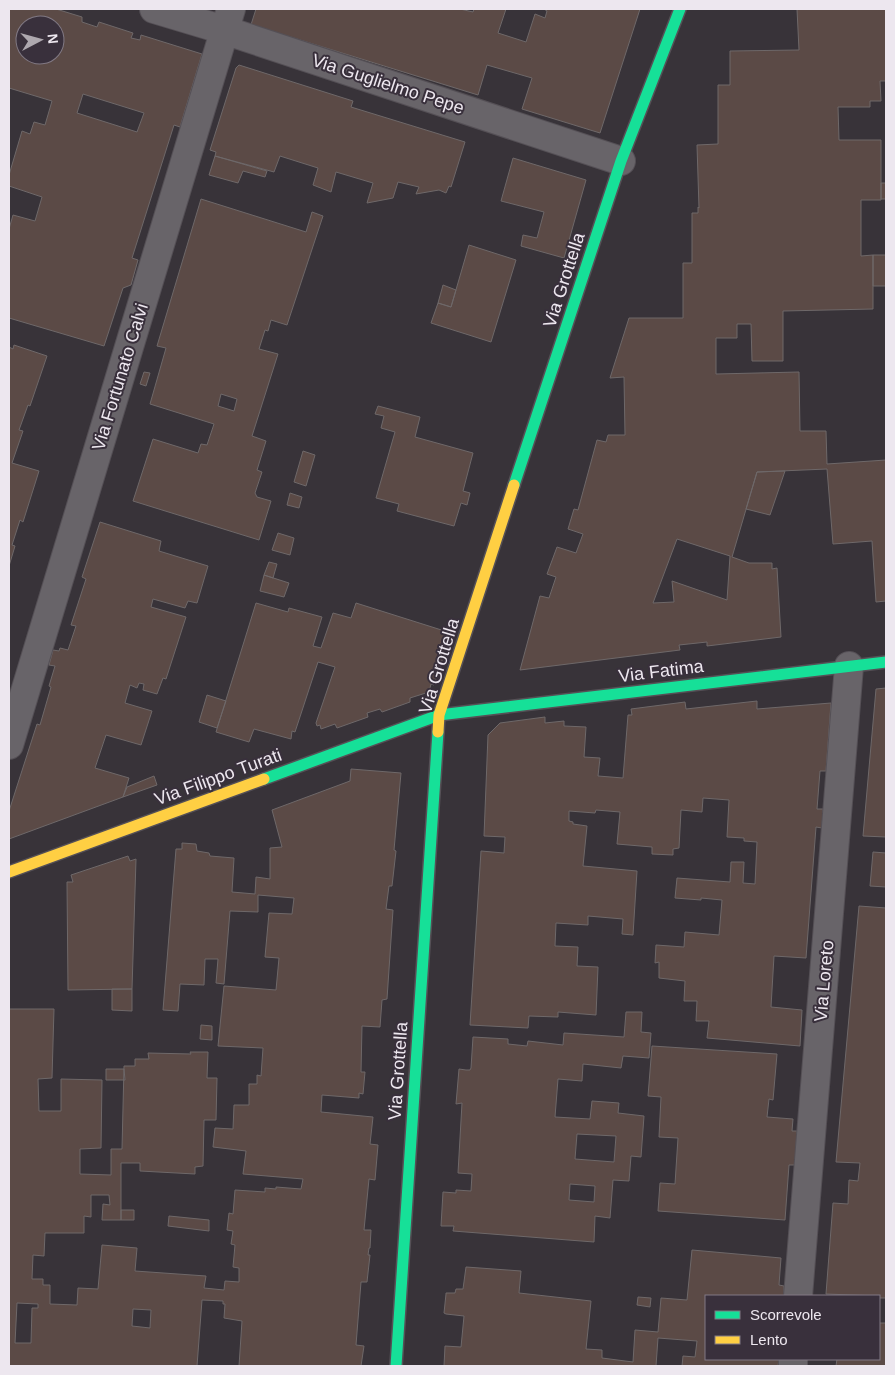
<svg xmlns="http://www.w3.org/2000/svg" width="895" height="1375" viewBox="0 0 895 1375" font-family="Arial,sans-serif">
<rect width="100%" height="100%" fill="#383339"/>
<!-- building -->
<path fill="#5b4a46" stroke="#6e6869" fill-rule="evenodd" d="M9,9H56L82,17V22L97,27L99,22L133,33L131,38L140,40L141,35L202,54L180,127L174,125L132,258L138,260L131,285L123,288L104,346L9,318V229L13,215L35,221L42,197L9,186V175L22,131L30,134L34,122L45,125L52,101L9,88ZM25,25H55V55H25ZM83,94L144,113L137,132L77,113Z
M256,9H460L473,12L474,9H506L498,33L526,42L535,14L545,18L547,11L544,9H640L600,133L522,109L532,78L487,65L478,95L287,36L285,42L249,31Z
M797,9H886V81H880L881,101H870V107H838L839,140H881V200H861V256L873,255V309L783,311V361H752L751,324H737V338H716V374L799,372L800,431H826L827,464L886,460V601L876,602L872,541L833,544L827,469L757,472L732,557L749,563H772V569L777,568L781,637L707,646V642L679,645L680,650L520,670L540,596L549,598L556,577L547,574L557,547L576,553L583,534L568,529L574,509L578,510L597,440L606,442L608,435H625L624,377L610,378L629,318H683V263H692V213H698V207L699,208L697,145L718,144V85H730V51L799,50ZM677,539L730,556L727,600L672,581L674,602L653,603Z
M239,65L353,101L351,107L465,142L451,187L449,186L446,193L439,190L416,194L419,187L398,182L393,198L367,203L373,183L336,172L331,192L313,185L318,168L280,156L274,172L215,156L216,152L210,150L236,68Z
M215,156L267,171L265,177L243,171L238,183L209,175Z
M513,158L586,180L564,258L521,246L523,235L537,238L544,212L501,201Z
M881,183H886V199H881Z
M201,199L306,232L312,212L323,216L287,325L271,320L268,331L265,330L259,349L278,354L252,436L266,441L257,470L262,472L255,493L257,497L271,501L259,540L133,501L153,439L198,453L201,444L207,445L214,424L150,404L166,348L157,346ZM221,394L237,399L234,411L218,406Z
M469,245L516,260L491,342L431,323L438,303L451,307Z
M873,255H886V286H873Z
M443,285L456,290L451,307L438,303Z
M14,345L47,356L30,406L28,405L19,430L23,431L12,463L39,471L23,522L20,520L12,545L15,546L9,566V347L13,349Z
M144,372L150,373L146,386L140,384Z
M378,406L420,417L415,437L473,453L463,491L470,493L467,505L461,503L454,526L397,511L399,504L376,498L395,432L381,428L384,416L375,414Z
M303,451L315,455L306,486L294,482Z
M785,471L770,515L746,509L757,472Z
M290,493L302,497L299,508L287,505Z
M100,522L161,541L159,551L208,566L197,603L188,601L185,608L153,599L151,607L186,617L166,679L163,678L157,694L143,690L144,684L139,683L137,688L130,685L125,703L152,711L141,745L106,735L95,768L129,778L123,797L9,839V811L37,724L40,725L51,687L49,686L55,666L49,665L53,650L59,651L60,648L68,650L76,626L71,625L86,579L82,577Z
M278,533L294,538L290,555L272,550Z
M269,562L277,564L273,578L264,575Z
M264,575L289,583L284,597L260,591Z
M256,603L288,612L289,608L322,617L313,646L321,648L333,613L351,618L356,603L451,633L434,685L431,684L429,692L410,698V702L382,712L380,709L367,713L368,717L337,728L335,724L321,729L320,725L317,726L316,723L335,667L318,662L295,732L292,731L291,739L254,729L249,742L216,732Z
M886,688V837L863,836L876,689Z
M207,695L226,701L217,728L199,722Z
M757,701V709L831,703L826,771H820L817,809H823L822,828L816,827L806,958L774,956L771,1007L802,1010L800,1046L707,1038L709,1021H696L697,1001H684L685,981L659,978V962L655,963L656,945L684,947L685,932L719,935L722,900L701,898V900L675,898L677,878L730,882L731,862H744L743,883L755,884L757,842L744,841V838L727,837L729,800L703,798L702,812L681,810L679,848L673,849V855L652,854V847L617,844L620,812L596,810L595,813L569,811V821L573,822V824L587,826L583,866L637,871L633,935L622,934L623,919L588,916V925L556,923L555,946L578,947L577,966L598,967L596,1015L558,1012V1017L529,1016L528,1028L470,1025L481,851L504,853L505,837L484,836L488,735L500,723L545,717V723L564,721V726L586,727L584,757L600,758L598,776L623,778L628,715H632L631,709L685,702L686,709Z
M351,769L401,773L394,850L396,851L392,886H389L386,909L393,910L387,999L382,1000L380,1027L362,1026L361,1072H365L363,1094L359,1093V1098L322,1095L321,1112L373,1117L370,1144L378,1145L375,1180L369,1179L364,1230H371L370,1248H369L368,1255H370L367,1282H361L356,1345L364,1346L361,1366H239L242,1321L224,1318L225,1304H223V1301L202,1300L197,1366H9V1009H54L52,1078L38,1079L39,1111H61V1079L102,1080L101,1148L80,1149V1174L111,1175V1149H122L124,1066H135V1059H149L148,1053L191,1054L190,1052H208L207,1078H217L216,1120H204L203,1166L195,1167V1174L140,1171V1163H121V1220H102L103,1204L110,1205L109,1195H91V1217L84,1216V1233H45L44,1256L33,1255L32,1279H43V1285H50V1304L77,1305L78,1288L98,1289L102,1245L137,1248L135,1271L206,1276L204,1288L224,1290L225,1281L239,1282V1268L233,1267L235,1245L231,1244L233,1231L227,1230L229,1213L233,1214L235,1190L265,1192V1188L276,1189V1187L301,1189L303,1179L243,1174L246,1151L213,1147L215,1128L233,1129L234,1105H249V1084H257V1075L261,1076L263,1048L218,1046L224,986L276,990L279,958L265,957L269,913L292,914L294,898L258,895V912L230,911L224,984L216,983L218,959H205L204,985L180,984L178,1011L163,1010L176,849H182V843L196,844L197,851L209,853L210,856L234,858L232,892L255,894L256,877L270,879V848L282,847L272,810L350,781ZM17,1303L38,1304V1308H32L31,1343H15ZM133,1309L151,1310L150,1328L132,1326Z
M154,776L157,785L123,797L127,787Z
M873,852L886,853V887L870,886Z
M128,856L130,861L136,859L132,989L68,990L67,882H73L71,875Z
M859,906L886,908V1298H879V1296L826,1294L833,1203L848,1204L849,1180L858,1181L860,1163L836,1162Z
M112,989H132V1011L112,1010Z
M626,1012H642L641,1032L651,1033L649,1058L623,1056L621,1068L583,1064L582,1081L558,1079L555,1117L590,1119L592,1101L619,1103L618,1113L644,1116L641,1157L631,1156L629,1181L613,1180L610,1218L595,1216L594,1242L453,1231L454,1226H441L443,1192L456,1193V1190L471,1191L472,1174L458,1173L462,1103L456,1104L459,1069L466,1070H470L471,1068L473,1037L508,1039V1044L527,1046L528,1041L563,1045L564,1033L624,1037ZM577,1134L616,1136L614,1162L575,1159ZM570,1184L595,1186L594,1202L569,1200Z
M201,1025L212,1026V1040L200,1039Z
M652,1046L777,1054L773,1100L769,1099L767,1117L793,1119L792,1131H797L795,1165H789L785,1220L658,1211L660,1183L675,1184L678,1138L659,1137L661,1097L648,1096Z
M106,1069H124L125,1080H106Z
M121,1210H134V1220H121Z
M169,1216L209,1220V1231L168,1226Z
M692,1250L781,1258L779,1285L784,1286V1296H706V1359H779L778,1366H682L683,1356L695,1357L697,1341L658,1338L656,1366H444L445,1346L461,1347L464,1316L446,1314L444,1313L446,1294V1293H455L456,1289H463L466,1267L521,1271L519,1293L591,1301L586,1349L602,1350V1358L633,1362L635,1330L658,1332L661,1298L687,1300Z
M638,1297L651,1298L650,1307L637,1305Z
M879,1323H886V1366H836L837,1359H879Z"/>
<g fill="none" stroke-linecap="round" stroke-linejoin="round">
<!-- street casing -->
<g stroke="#555056" stroke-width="30">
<path id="street" d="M154,9L224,30L621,161
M9,745L231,9
M798,1296L849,666
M793,1366V1359"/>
</g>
<!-- fast casing -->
<g stroke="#555056" stroke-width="14">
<path id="fast" d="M514,485L621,161L680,9
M264,779L439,715L886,662
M396,1366L438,732"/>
</g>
<!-- slow casing -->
<g stroke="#555056" stroke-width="14">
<path id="slow" d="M438,732L439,715L514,485
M9,872L264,779"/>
</g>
<!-- street -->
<use href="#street" stroke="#686469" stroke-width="28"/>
<!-- fast -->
<use href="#fast" stroke="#16e098" stroke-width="11"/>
<!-- slow -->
<use href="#slow" stroke="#ffcf43" stroke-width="11"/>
</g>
<g text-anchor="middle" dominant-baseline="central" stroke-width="4" stroke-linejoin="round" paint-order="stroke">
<!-- street labels -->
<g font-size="18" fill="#ede7ef" stroke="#39303c">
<text transform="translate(388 84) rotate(18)">Via Guglielmo Pepe</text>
<text transform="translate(564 280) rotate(-72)">Via Grottella</text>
<text transform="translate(120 377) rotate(-73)">Via Fortunato Calvi</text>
<text transform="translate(439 666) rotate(-73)">Via Grottella</text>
<text transform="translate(661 671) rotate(-7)">Via Fatima</text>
<text transform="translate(218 777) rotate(-20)">Via Filippo Turati</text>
<text transform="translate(824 981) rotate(-85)">Via Loreto</text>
<text transform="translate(398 1071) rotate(-86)">Via Grottella</text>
</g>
</g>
<!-- border -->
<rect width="895" height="1375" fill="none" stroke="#ede7ef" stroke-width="20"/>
<!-- legend -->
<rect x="705" y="1295" width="175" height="65" fill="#39303c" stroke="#817984"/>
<rect x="715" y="1311" width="25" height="8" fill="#16e098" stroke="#817984"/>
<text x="750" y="1320" font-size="15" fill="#ede7ef">Scorrevole</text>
<rect x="715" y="1336" width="25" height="8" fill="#ffcf43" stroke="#817984"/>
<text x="750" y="1345" font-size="15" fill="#ede7ef">Lento</text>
<!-- north arrow -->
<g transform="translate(40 40) rotate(84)"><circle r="24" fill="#39303c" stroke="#817984"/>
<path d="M0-4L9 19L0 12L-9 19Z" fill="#aea8af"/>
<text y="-8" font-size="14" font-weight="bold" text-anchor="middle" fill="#ede7ef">N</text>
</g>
</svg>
